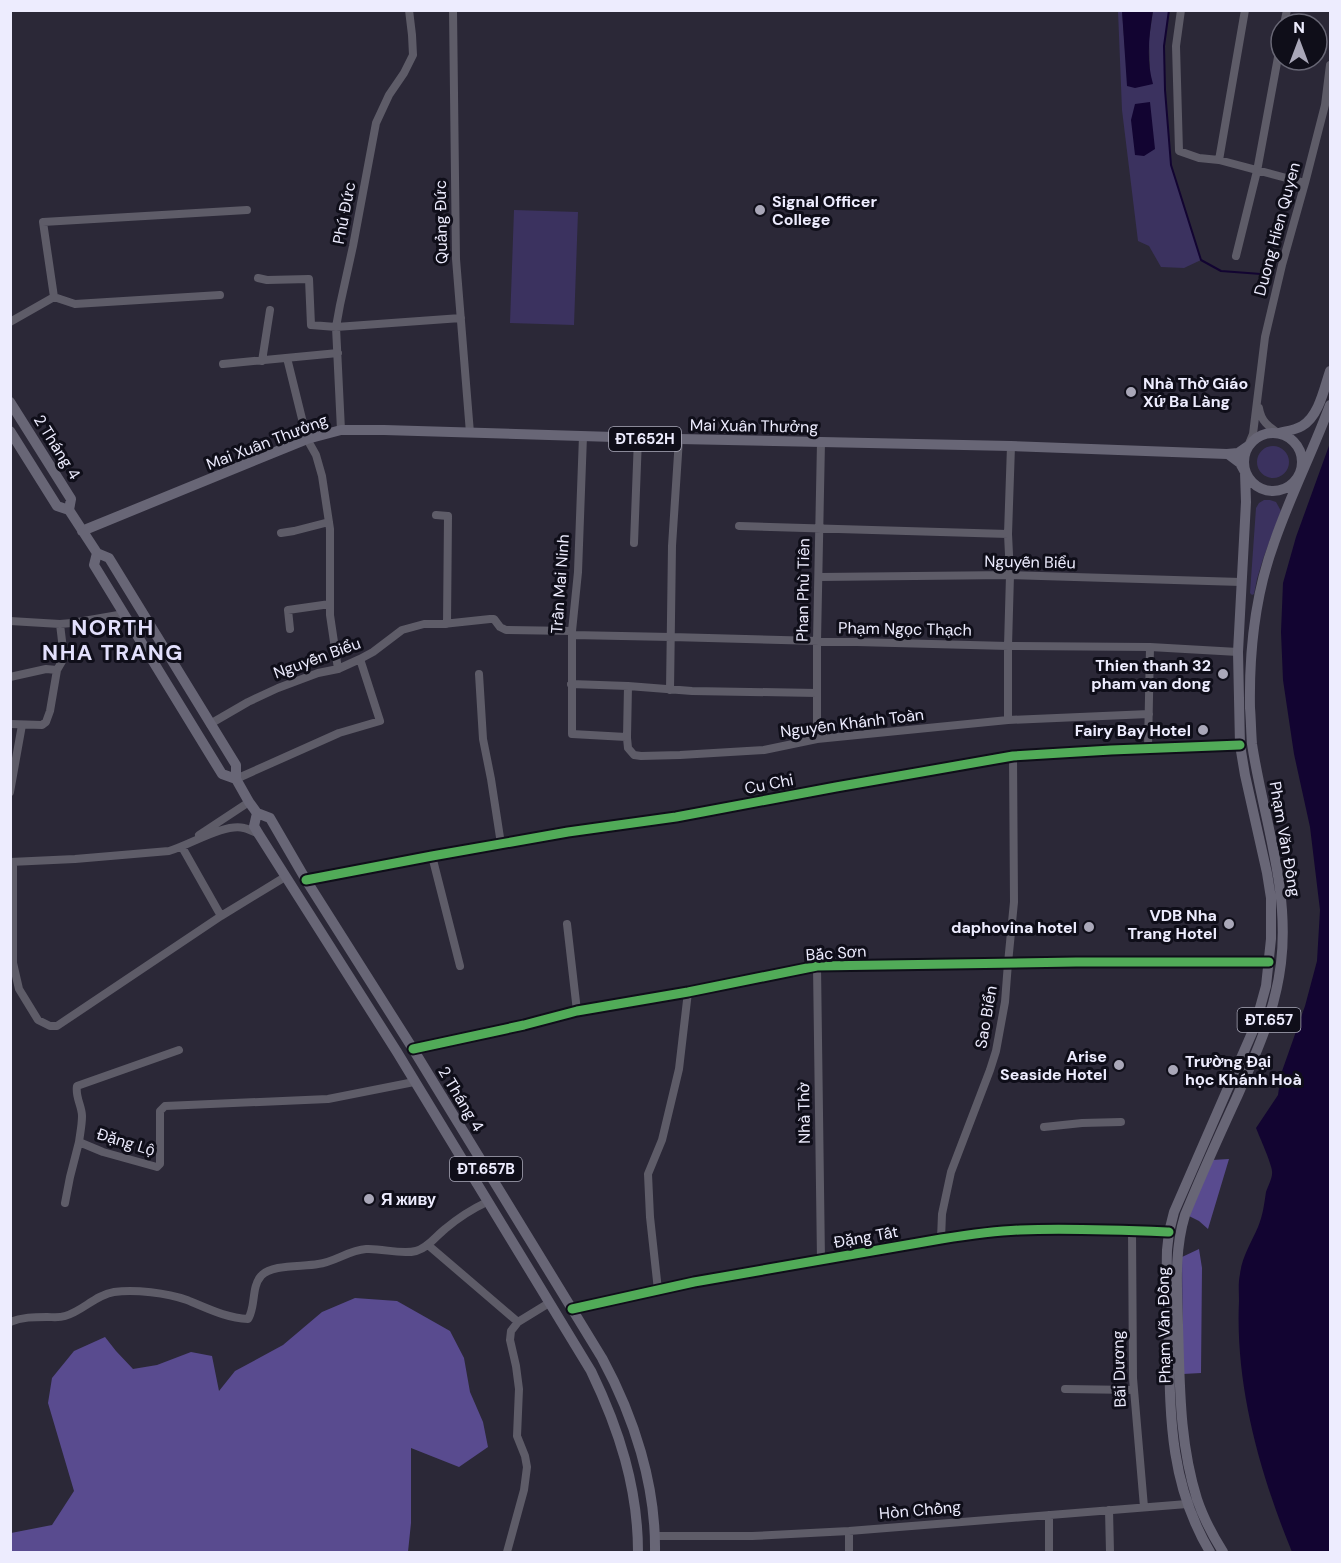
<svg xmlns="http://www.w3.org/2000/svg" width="1341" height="1563" viewBox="0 0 1341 1563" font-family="'DM Sans',sans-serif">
<rect width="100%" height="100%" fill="#2b2837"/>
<!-- green -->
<path fill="#3b325f" d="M1118,11H1122L1125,49L1150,72L1149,39L1153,11H1169L1164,46L1165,90L1171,165L1201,260L1184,268L1161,267L1149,246L1138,241L1122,110Z
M514,210L578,212L574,325L510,323Z
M1257 462a16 16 0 1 1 32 0a16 16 0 1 1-32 0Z
M1264,500H1270L1276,502L1281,511L1263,559L1257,579L1254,594L1252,595L1250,593L1256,508L1259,503Z"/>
<!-- forest -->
<path fill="#594b8f" d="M1229,1159L1208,1229L1199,1221L1189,1216L1212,1160Z
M1199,1249L1202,1268L1201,1373L1183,1374L1182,1257Z
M355,1298L397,1301L450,1331L464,1358L470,1392L483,1422L488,1447L459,1467L411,1448V1523L408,1552H11V1533L52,1525L74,1491L48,1403L52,1378L74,1351L105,1337L116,1351L133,1369L157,1365L191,1352L212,1356L219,1391L235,1371L283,1345L322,1312Z"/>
<!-- water -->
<path fill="#120431" d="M1122,11H1153C1149,35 1146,60 1153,84L1135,88L1127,86Z
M1150,102L1155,149L1144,156L1135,155L1131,120L1135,104Z
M1330,443V1552H1292C1260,1474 1235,1386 1239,1301C1239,1292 1238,1283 1240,1274C1242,1257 1251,1243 1258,1227C1263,1215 1264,1205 1266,1192C1268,1186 1273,1177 1272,1171C1271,1162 1260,1138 1256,1128L1278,1095L1281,1074L1305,1006L1317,961L1320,910L1310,827L1294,754L1283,680L1281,632L1283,583L1296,537Z"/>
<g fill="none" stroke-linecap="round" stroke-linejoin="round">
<!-- stream -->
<path stroke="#120431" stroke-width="2" d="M1169,10L1164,46L1165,90L1171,165L1201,260L1221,271L1261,274"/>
<!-- minor -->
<path stroke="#5e5c68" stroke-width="8" d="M453,10L456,259L470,433
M1181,10L1176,46L1179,151L1199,158L1219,160L1305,183
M1284,24L1287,10
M1219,160L1245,10
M1236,256L1257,171L1281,41
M258,278L267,280L309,279L311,325L336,327L461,318
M54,297L75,304L220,295
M10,322L54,297L43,222L247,210
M287,358L307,439L316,455L322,476L330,529V615L338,669
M262,361L270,310
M223,364L338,353
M1259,408C1261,421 1268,426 1278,433
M341,430L336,327L340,305L353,246L376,123L389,95L404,73L413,55L412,35L409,10
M583,436L578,572L572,631V734L626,737L627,738L628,748L634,755L641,756L680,755L764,750L817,739L1008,720L1149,714
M1248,446L1253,434L1265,337L1282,265L1305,183L1325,105L1330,65
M436,515L448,516L447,624
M739,526L1008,534
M281,533L294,531L329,522
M634,543L638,438
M819,577L1010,575L1241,582
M10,621L60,624L72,623L124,614
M290,629L288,610L330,604
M572,635L671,637L1008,646L1150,647L1238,652
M479,674L483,739L491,779L501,844
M10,677L46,669L57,670
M571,684L628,686L692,691L817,693
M670,690L672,546L679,439
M1008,720V646L1010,575L1008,534L1011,446
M10,724L42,725L46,722L50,711L57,670L64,658L60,624
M210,724L248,702L278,688L318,673L338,669L360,659L373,652L402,630L424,624H443L490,619H494L500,627L506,630L572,631
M627,737L628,686
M817,739V641L821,442
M1148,748L1150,647
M236,779L339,733L380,721L360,659
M10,792L22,725
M199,835L249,802
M432,856L460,966
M10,862L75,859L169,851C190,845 224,823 244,828C249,829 253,832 258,833
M13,862V963L19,989L38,1020L50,1026H57L221,916L182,847
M306,880L432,856L568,832L676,817L836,787L1013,756L1111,750L1240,745
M221,916L285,877
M567,924L577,1011
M817,966L821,1260
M413,1049L524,1025L577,1011L688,992L817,966L1076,962H1269
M179,1050L77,1086C75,1097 82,1106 82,1116C82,1125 80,1134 79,1142L103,1152L157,1167L160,1164V1111L165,1106L328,1099L414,1082
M1044,1127L1082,1123L1121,1122
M65,1203L70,1177L79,1142
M1132,1230L1133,1378L1144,1507
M941,1239L942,1214L951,1172L990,1070L996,1051L1005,1002L1008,963L1014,902L1013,756
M428,1245L518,1322
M658,1290L650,1217L648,1174L662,1140L679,1069L688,992
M572,1309L694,1282L941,1239C967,1235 994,1231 1020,1230C1070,1228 1119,1230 1169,1232
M10,1322C22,1317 34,1317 47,1317C53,1317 59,1318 65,1316C83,1311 95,1295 114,1292C135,1289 167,1293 187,1300C207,1308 226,1318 248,1319C256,1307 251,1287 261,1276C271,1264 303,1267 318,1264C335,1262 349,1250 366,1249C383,1248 400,1255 416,1251C428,1248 436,1236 445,1229C458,1218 472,1209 487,1202
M1065,1389L1133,1390
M1109,1510L1110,1552
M1049,1515V1552
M849,1531V1552
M655,1536H752L849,1531L1187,1504
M507,1552L524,1490L527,1467L525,1456L517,1436L519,1389L516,1366L510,1340L511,1331L518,1322L549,1303"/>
<!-- major -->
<path stroke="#686676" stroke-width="10" d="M10,402L71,499L69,510
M10,431L57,506L69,510L97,553L109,558L236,765V779L249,802L257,813L270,818L306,880L413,1049L602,1358C634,1417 656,1485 655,1552
M1244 462a29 29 0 1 1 58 0a29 29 0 1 1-58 0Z
M1279,433C1287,431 1295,430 1302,426C1319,416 1324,389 1330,371
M82,531L307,439L341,430H384L679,439L1011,446L1227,454L1238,453L1248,446
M97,553L94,565L222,774L236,779
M257,813L254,826L258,833L397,1052L591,1371C619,1429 638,1488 638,1552
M1210,1552C1171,1486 1170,1422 1169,1347C1168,1315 1166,1282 1167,1250L1169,1232L1174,1212L1255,1026L1266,986L1271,939V898L1267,873L1245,775L1240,745L1238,652L1246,502L1245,472L1240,463L1228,454
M1223,1552C1213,1536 1203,1517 1197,1499C1179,1441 1180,1385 1178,1325C1177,1288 1174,1251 1185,1215C1201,1176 1218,1138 1236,1099C1256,1054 1275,1013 1281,963C1290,888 1263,817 1252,744C1251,732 1251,720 1250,708C1249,653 1255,595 1274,543C1290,496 1313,451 1330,405"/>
<!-- cycleway casing -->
<g stroke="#0f0e19" stroke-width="13">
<path id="cycleway" d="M306,880L432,856L568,832L676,817L836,787L1013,756L1111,750L1240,745
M413,1049L524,1025L577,1011L688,992L817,966L1076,962H1269
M572,1309L694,1282L941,1239C967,1235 994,1231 1020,1230C1070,1228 1119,1230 1169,1232"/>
</g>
<!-- cycleway -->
<use href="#cycleway" stroke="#51ab58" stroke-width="9"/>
</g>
<!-- markers -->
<g fill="#a9a7b8" stroke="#0f0e19" stroke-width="2">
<circle cx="760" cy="210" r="6"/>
<circle cx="1131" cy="392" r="6"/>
<circle cx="1223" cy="674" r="6"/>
<circle cx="1203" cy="730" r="6"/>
<circle cx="1229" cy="924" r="6"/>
<circle cx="1089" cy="927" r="6"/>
<circle cx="1119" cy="1065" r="6"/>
<circle cx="1173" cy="1070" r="6"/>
<circle cx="369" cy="1199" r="6"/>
</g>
<g text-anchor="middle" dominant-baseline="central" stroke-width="6" stroke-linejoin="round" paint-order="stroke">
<!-- shield labels -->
<g fill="#0f0e19" stroke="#aaa9b9" stroke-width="1.5">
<rect x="609" y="427" width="72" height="24" rx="4.5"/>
<rect x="1237.5" y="1008" width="63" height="24" rx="4.5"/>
<rect x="450" y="1157" width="72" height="24" rx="4.5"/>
</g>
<g font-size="15" font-weight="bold" fill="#edecfe">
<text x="645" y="439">ĐT.652H</text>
<text x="1269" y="1020">ĐT.657</text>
<text x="486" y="1169">ĐT.657B</text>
</g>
<!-- poi labels -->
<g font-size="16" font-weight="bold" fill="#edecfe" stroke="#0f0e19" text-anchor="end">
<text x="772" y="201" text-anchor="start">Signal Officer<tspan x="772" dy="18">College</tspan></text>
<text x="1143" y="383" text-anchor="start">Nhà Thờ Giáo<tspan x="1143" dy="18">Xứ Ba Làng</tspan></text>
<text x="1211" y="665">Thien thanh 32<tspan x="1211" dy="18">pham van dong</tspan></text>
<text x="1191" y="730">Fairy Bay Hotel</text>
<text x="1217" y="915">VDB Nha<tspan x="1217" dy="18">Trang Hotel</tspan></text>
<text x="1077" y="927">daphovina hotel</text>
<text x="1107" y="1056">Arise<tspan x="1107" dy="18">Seaside Hotel</tspan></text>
<text x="1185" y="1061" text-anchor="start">Trường Đại<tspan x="1185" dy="18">học Khánh Hoà</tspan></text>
<text x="381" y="1199" text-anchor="start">Я живу</text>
</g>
<!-- street labels -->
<g font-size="16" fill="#edecfe" stroke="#0f0e19">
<text transform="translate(344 213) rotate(-79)">Phú Đức</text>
<text transform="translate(441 222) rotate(-91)">Quảng Đức</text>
<text transform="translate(1277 229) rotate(-75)">Duong Hien Quyen</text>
<text transform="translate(754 426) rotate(1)">Mai Xuân Thưởng</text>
<text transform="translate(267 442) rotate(-21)">Mai Xuân Thưởng</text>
<text transform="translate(57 447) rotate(58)">2 Tháng 4</text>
<text transform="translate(1030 562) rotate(1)">Nguyễn Biểu</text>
<text transform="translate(560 584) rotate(-86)">Trần Mai Ninh</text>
<text transform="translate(803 590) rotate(-89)">Phan Phù Tiên</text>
<text transform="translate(905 629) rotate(1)">Phạm Ngọc Thạch</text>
<text transform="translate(317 658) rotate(-20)">Nguyễn Biểu</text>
<text transform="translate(852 723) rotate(-7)">Nguyễn Khánh Toàn</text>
<text transform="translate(769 784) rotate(-11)">Cu Chi</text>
<text transform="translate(1285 839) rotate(80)">Phạm Văn Đồng</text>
<text transform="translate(836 953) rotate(-4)">Bắc Sơn</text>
<text transform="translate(986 1017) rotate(-80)">Sao Biển</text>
<text transform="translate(461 1099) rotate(59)">2 Tháng 4</text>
<text transform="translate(804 1113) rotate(-91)">Nhà Thờ</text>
<text transform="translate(126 1142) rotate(17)">Đặng Lộ</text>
<text transform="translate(866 1237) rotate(-10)">Đặng Tất</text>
<text transform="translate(1164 1325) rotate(-91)">Phạm Văn Đồng</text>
<text transform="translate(1119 1369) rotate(-92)">Bãi Dương</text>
<text transform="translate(920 1510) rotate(-5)">Hòn Chồng</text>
</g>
<!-- district labels -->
<g font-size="22" font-weight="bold" letter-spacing="1.5" fill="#e2dffc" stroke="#0f0e19">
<text x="113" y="627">NORTH<tspan x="113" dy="25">NHA TRANG</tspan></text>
</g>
</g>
<!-- border -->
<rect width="1341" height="1563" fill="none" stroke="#edecfe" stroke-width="24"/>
<!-- north arrow -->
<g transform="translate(1299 42)"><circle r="28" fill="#0f0e19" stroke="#686775" stroke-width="1.5"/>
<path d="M0-4.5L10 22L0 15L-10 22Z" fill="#a9a7b8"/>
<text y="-9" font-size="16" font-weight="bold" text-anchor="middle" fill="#edecfe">N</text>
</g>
</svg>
